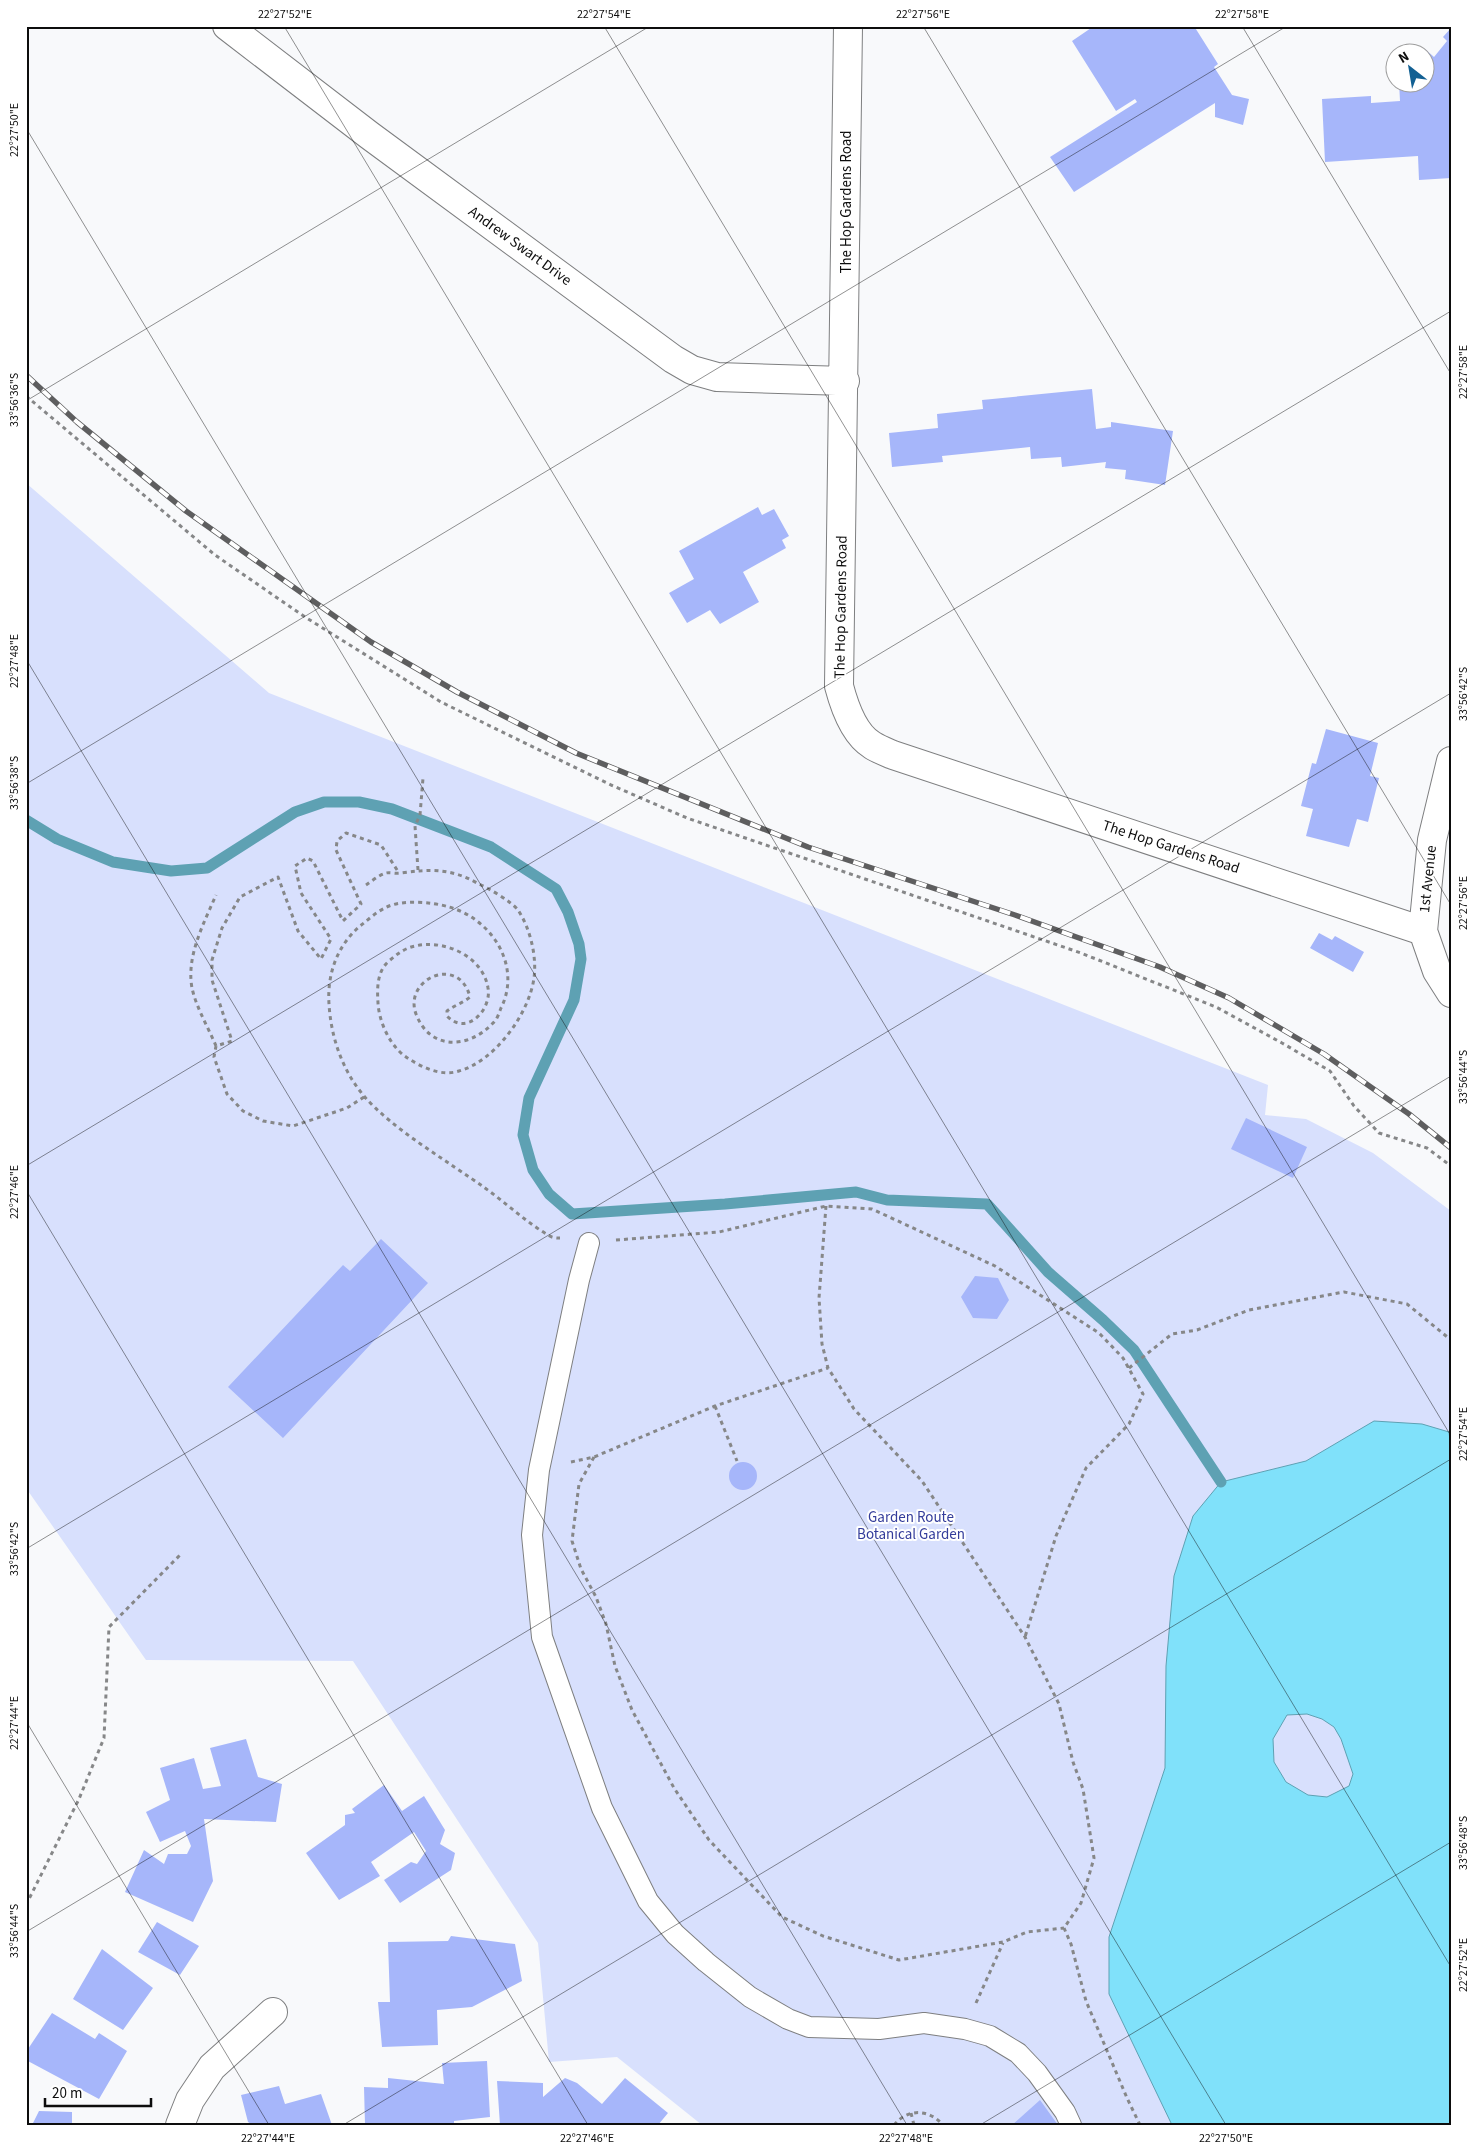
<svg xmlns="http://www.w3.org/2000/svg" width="1477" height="2151" viewBox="0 0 1477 2151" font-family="'Source Sans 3',sans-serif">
<rect width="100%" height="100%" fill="#f8f9fb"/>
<!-- green -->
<path fill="#d8e0fd" d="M26,483L269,693L1268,1085L1265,1115L1306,1119L1373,1153L1451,1211V2125H702L617,2057L549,2062L538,1943L353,1661L146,1660L26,1488Z"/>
<!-- water -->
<path fill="#80e1fa" stroke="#5ea1b3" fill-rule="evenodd" d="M1374,1421L1422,1424L1449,1432L1451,1449V2125H1172L1109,1994V1937L1165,1768L1166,1666L1174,1576L1193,1516L1221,1482L1306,1461ZM1307,1714L1322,1719L1334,1727L1341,1739L1353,1774L1349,1786L1327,1797L1308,1795L1286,1782L1274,1762L1273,1739L1287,1715Z"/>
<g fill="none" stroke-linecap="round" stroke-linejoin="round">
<!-- stream -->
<path stroke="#5ea1b3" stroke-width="11" d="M26,820L57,839L113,862L171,871L207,868L295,812L324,802H359L392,809L491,847L556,889L568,912L579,944L581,959L574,1000L529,1098L523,1135L533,1170L549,1194L572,1214L725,1204L856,1192L887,1200L987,1204L1048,1272L1103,1320L1134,1350L1221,1482"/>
</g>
<!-- building -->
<path fill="#a6b6fa" d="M1094,26H1194L1218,64L1214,67L1232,95L1249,99L1243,125L1215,117V103L1074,192L1050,157L1137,102L1135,99L1116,111L1072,41Z
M1451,28V178L1419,180L1418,156L1325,162L1322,99L1371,96V103L1400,101L1399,82H1424V52H1423L1425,49L1434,57L1447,41L1443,37Z
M1092,389L1096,429L1111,427V422L1173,431L1165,485L1125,479L1126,470L1105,468L1106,462L1062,467L1061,457L1031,459L1030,447L942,456L943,462L892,467L889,433L938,428L937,414L983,409L982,400Z
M758,507L762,515L774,509L789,536L782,540L786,548L743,572L759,602L720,624L710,610L687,623L669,593L694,579L679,551Z
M1326,729L1378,743L1370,776L1379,778L1368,822L1357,819L1349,847L1306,836L1313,809L1301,806L1312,763L1316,764Z
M1319,933L1332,940L1335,936L1364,952L1353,972L1310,948Z
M1246,1118L1307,1147L1293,1178L1231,1149Z
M381,1239L428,1283L283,1438L228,1387L343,1265L350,1271Z
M975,1276L998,1278L1009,1300L997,1319L973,1318L961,1297Z
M729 1476a14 14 0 1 1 28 0a14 14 0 1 1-28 0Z
M246,1739L258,1777L282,1784L276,1822L204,1819L213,1881L193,1922L125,1892L144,1850L164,1864L168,1854H187L191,1846L185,1831L160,1842L146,1812L170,1800L160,1768L194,1758L203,1789L221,1786L210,1748Z
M384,1785L402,1811L424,1796L445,1830L440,1844L455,1853L451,1870L400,1903L384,1880L411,1862L417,1864L426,1851L414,1832L371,1862L380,1876L339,1900L306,1853L345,1825V1815L355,1813L352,1809Z
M157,1922L199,1946L180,1975L138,1952Z
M451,1936L515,1944L522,1981L472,2007L437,2010L438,2045L382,2047L378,2002H390L388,1942L448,1941Z
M102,1949L153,1988L123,2030L73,1999Z
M52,2013L95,2039L99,2033L127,2051L99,2099L26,2060V2052Z
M487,2061L490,2117L454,2121V2125H365L364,2087L388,2088V2078L444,2084L442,2063Z
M565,2078L577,2083L602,2104L625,2078L668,2113L658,2125H500L497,2081L543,2083V2097Z
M279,2086L285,2104L321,2094L332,2125H253L248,2122L241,2095Z
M1040,2100L1058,2125H1012Z
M39,2111L72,2112V2125H32Z"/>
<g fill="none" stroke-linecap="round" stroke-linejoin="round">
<!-- service casing -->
<g stroke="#7e7f80" stroke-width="22">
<path id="service" d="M589,1243L579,1280L539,1470L532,1535L542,1637L602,1808L648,1901L675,1934L706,1962L750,1997L788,2019L809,2027L879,2029L924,2023L965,2029L990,2036L1018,2053L1037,2073L1065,2112L1071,2125"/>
</g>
<!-- minor casing -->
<g stroke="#7e7f80" stroke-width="30">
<path id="minor" d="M227,26L369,135L673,359L692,370L717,377L845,381
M848,26L839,686C844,705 854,734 872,745C878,749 886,752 893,755L1423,931
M1451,761L1432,840L1423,931L1437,971L1451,993
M180,2125L190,2100L212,2067L273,2012"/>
</g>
<!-- path -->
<path stroke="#868788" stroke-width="3" stroke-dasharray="4 4" stroke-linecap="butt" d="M26,396L215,555L305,617L441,702L611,785L687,818L1081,953L1216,1007L1282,1043L1330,1071L1354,1106L1379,1133L1427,1148L1451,1166
M418,870L415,826L420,815L423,778
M366,885C372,881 379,875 386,873C390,872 396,874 401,873C430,869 450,868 477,883C488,888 511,901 518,910C530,928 537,956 534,978C529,1014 495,1061 459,1071C441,1077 421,1067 406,1057C390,1046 379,1022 378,1003C377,988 377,971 389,961C397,954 405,948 415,946C444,939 483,956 488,988C492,1009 467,1037 447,1016V1011C455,1005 463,1003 470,997C459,954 403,979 416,1014C430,1051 469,1049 493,1023C497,1020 499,1013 501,1008C522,966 492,919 449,907C433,902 400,899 385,908C376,912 368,920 360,926C337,946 327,974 329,1004C331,1037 342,1070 364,1096C392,1129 449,1162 485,1188C506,1203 526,1222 548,1235C552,1238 556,1238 560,1238
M216,1046C208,1027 196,1007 192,988C186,956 204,923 216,895
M364,1097L347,1108L293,1126L263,1121L243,1111L227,1094L214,1057L216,1046L232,1041L212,980V960L222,928L240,897L278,877L298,931L321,959L331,939L301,893L295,866L307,858L313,861L343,921L361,904L336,850L337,841L346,833L381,845L399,873
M826,1206L819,1298L822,1344L828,1368L854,1409L922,1481L1025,1637L1059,1704L1073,1762L1083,1789L1094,1858L1081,1903L1064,1928L1071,1944L1086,2001L1127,2098L1140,2125
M616,1240L719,1232L826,1206L872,1209L995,1266L1099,1333L1123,1358L1143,1394L1129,1424L1086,1468L1056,1536L1025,1637
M1129,1368L1172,1334L1197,1330L1249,1310L1344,1292L1407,1304L1451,1340
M715,1406L737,1461
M594,1457L579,1484L572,1541L581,1569L596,1597L606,1624L615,1666L632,1710L674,1788L709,1840L782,1917L823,1936L899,1960L1003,1942L1027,1932L1064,1928
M571,1462L594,1457L715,1406L828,1368
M26,1905L79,1799L104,1738L109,1627L181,1554
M976,2003L1003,1943
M911,2113L914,2125
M894,2125C908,2108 929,2109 943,2125"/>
<!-- service -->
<use href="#service" stroke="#fff" stroke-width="20"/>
<!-- minor -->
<use href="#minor" stroke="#fff" stroke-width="28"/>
<!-- rail casing -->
<g stroke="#5e5e5f" stroke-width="5.5">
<path id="rail" d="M26,375L77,422L186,511L371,642L457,692L576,753L808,847L1015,915L1160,967L1229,998L1324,1054L1409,1114L1451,1148"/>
</g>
<!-- rail -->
<use href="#rail" stroke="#fff" stroke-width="4" stroke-dasharray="11" stroke-linecap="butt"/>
</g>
<!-- ticks -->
<path fill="none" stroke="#0d0d0d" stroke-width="1" stroke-opacity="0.45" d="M284,26L1451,1967M604,26L1451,1436M923,26L1451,905M1242,26L1451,374M26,128L1226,2125M26,401L650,26M26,659L907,2125M26,784L1287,26M26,1166L1451,311M26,1190L588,2125M26,1549L1451,693M26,1721L269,2125M26,1932L1451,1076M343,2125L1451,1459M980,2125L1451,1842"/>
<g text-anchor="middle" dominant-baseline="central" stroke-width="4" stroke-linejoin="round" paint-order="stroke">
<!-- street labels -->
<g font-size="15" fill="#0d0d0d" stroke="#fff">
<text transform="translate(846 202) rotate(-90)">The Hop Gardens Road</text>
<text transform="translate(520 246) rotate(36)">Andrew Swart Drive</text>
<text transform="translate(841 607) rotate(-89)">The Hop Gardens Road</text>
<text transform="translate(1171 847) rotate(18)">The Hop Gardens Road</text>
<text transform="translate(1428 879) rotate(-84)">1st Avenue</text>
</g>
<!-- park labels -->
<g font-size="15" fill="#343d9b" stroke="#fff">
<text x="911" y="1517">Garden Route<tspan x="911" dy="17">Botanical Garden</tspan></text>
</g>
</g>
<!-- border -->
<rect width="1477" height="2151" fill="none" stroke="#ffffff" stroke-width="55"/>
<!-- north arrow -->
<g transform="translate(1410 68) rotate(329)"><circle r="24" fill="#ffffff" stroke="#9e9e9e"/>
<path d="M0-4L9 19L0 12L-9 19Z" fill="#126093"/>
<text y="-8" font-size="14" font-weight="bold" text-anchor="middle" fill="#0d0d0d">N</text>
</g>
<!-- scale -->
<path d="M45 2098v8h106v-8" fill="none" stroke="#0d0d0d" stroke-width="2.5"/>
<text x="52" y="2098" font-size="15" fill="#0d0d0d" stroke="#ffffff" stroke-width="4" paint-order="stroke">20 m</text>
<rect x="28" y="28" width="1422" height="2096" fill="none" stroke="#0d0d0d" stroke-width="2"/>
<g font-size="12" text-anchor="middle" fill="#0d0d0d">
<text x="285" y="18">22°27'52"E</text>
<text x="604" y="18">22°27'54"E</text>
<text x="923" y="18">22°27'56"E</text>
<text x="1242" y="18">22°27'58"E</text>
<text transform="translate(14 130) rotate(-90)" y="4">22°27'50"E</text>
<text transform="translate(1463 372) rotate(-90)" y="4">22°27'58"E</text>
<text transform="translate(14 400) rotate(-90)" y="4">33°56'36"S</text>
<text transform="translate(14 661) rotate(-90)" y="4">22°27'48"E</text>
<text transform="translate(1463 694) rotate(-90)" y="4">33°56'42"S</text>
<text transform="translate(14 783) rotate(-90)" y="4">33°56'38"S</text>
<text transform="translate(1463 903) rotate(-90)" y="4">22°27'56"E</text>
<text transform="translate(1463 1077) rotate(-90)" y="4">33°56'44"S</text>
<text transform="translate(14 1192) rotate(-90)" y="4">22°27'46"E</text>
<text transform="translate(1463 1434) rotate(-90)" y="4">22°27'54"E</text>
<text transform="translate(14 1549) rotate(-90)" y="4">33°56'42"S</text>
<text transform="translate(14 1723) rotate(-90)" y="4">22°27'44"E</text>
<text transform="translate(1463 1843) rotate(-90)" y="4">33°56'48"S</text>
<text transform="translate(14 1931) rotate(-90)" y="4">33°56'44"S</text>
<text transform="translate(1463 1965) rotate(-90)" y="4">22°27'52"E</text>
<text x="268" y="2142">22°27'44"E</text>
<text x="587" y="2142">22°27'46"E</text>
<text x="906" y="2142">22°27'48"E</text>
<text x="1226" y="2142">22°27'50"E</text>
</g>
</svg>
